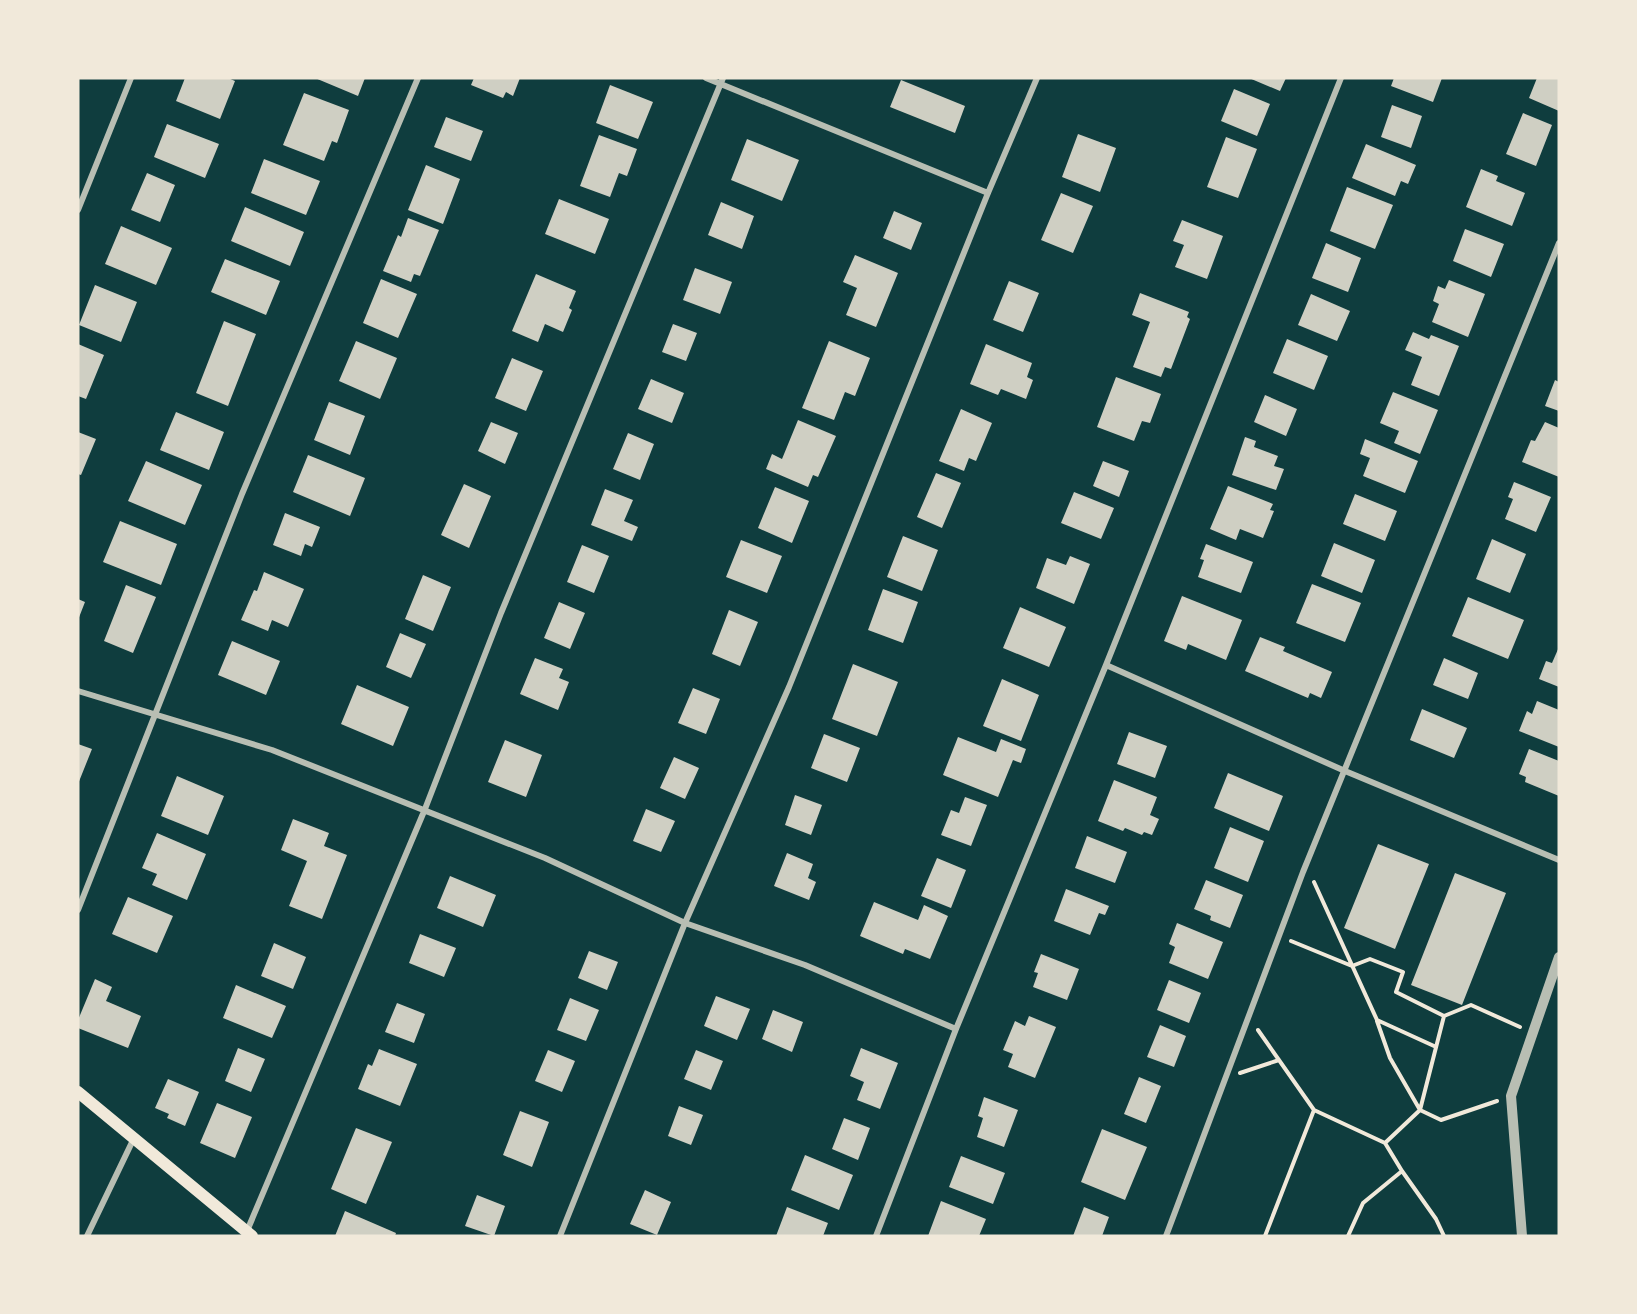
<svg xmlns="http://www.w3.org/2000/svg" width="1637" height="1314" viewBox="0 0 1637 1314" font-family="'DejaVu Sans',sans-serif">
<rect width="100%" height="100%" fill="#0f3d3e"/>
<!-- building -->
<path fill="#cfcfc3" d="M185,78H228L235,81L220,119L176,101Z
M315,78H365L358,96Z
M474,78H520L513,96L506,92L503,98L471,85Z
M1249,78H1286L1280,91Z
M1394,78H1442L1433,102L1391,86Z
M1537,78H1559V111L1529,98Z
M901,80L965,106L955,133L890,107Z
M610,85L653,102L638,139L596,123Z
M1234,89L1270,104L1257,136L1221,121Z
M304,93L349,110L337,143L332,141L324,161L283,145Z
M1392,105L1422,116L1411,148L1381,137Z
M1523,113L1552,125L1536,166L1506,154Z
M446,117L483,131L471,161L434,147Z
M167,124L219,144L205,178L154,157Z
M1078,134L1116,148L1100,192L1062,177Z
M599,135L637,149L627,176L619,173L610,197L580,186Z
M1226,137L1257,149L1238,198L1207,187Z
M747,139L799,160L782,201L731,180Z
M1366,144L1416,165L1408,184L1401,181L1395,196L1352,178Z
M264,159L320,181L306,215L251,193Z
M426,165L460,179L443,224L408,210Z
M1481,169L1498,176L1496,181L1525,193L1512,226L1466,207Z
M147,173L175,185L160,222L131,210Z
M1347,187L1393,205L1375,249L1330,231Z
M1061,193L1093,206L1073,253L1041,240Z
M559,199L609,219L595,254L545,234Z
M721,202L754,216L742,249L708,235Z
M245,207L304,232L290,266L231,241Z
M894,211L922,223L911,250L883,238Z
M408,218L439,230L420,276L414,274L411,282L383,271L398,235L401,237Z
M1182,220L1223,236L1207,279L1175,267L1184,245L1173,241Z
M121,226L172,248L156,285L105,264Z
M1465,229L1504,244L1491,277L1453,261Z
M1326,243L1361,258L1348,292L1312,278Z
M855,255L898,273L876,327L846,315L857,288L843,282Z
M225,259L280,281L266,315L211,292Z
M695,268L732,282L720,314L683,300Z
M536,274L576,291L569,308L572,310L563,332L545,324L538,342L512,331Z
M381,279L417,294L398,338L363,323Z
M1449,280L1485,294L1468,337L1432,322L1439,304L1433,301L1438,286L1445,289Z
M1009,281L1039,293L1023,332L993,320Z
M95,285L137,302L121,342L79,325Z
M1140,293L1189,312L1187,317L1190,319L1171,369L1165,367L1161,377L1133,367L1150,322L1132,315Z
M1311,294L1350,311L1337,341L1298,325Z
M224,321L256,334L228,406L196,393Z
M673,324L697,333L686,361L662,352Z
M1413,332L1429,339L1431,335L1459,346L1439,396L1411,385L1422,357L1405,350Z
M1287,339L1328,356L1314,390L1273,373Z
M356,341L397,358L380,399L339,381Z
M829,341L870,358L855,396L845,392L834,420L802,408Z
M78,344L104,355L86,399L78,396Z
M986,344L1032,363L1027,377L1033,380L1026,399L1001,389L998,395L970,384Z
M512,358L543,371L526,411L495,398Z
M1116,377L1161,394L1150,423L1142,421L1134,441L1097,427Z
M651,379L684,393L672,423L638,409Z
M1555,380L1559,382V411L1545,406Z
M1393,392L1438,410L1420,454L1394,443L1399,431L1380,423Z
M1265,395L1297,409L1286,436L1254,422Z
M329,402L365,416L350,455L314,440Z
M961,409L992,423L976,461L969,458L964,471L939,461Z
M176,412L224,432L209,470L160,450Z
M798,420L836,436L818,477L813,475L808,487L766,469L772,454L782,459Z
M491,422L518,433L505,464L478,451Z
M1545,422L1559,428V477L1522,462L1531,440L1535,441Z
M78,432L96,439L81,475L78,474Z
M628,433L654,444L640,480L613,469Z
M1245,437L1256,441L1254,447L1278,456L1274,466L1284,469L1276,490L1232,475Z
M1365,439L1418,461L1405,493L1363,476L1370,458L1360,454Z
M308,455L365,478L350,516L293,492Z
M146,461L202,485L185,525L128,501Z
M1103,461L1129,471L1119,497L1093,486Z
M936,473L961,483L942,528L917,517Z
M1514,482L1551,497L1536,532L1505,519L1513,499L1508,497Z
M464,484L491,496L469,548L441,535Z
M1228,486L1273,504L1270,510L1274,511L1263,538L1240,529L1236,540L1210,529Z
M775,487L809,501L792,543L758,528Z
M605,489L633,500L624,521L638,527L632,541L591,525Z
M1074,492L1114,508L1101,539L1061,523Z
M1355,494L1397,511L1385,541L1343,524Z
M285,513L320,527L312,547L305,544L301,556L273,545Z
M120,521L177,544L161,585L103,562Z
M903,536L938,550L922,591L887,577Z
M1492,539L1526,554L1510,593L1476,579Z
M741,540L782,556L767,593L726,577Z
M1334,543L1375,560L1362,593L1321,576Z
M1206,544L1253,562L1241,593L1198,577L1204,560L1200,559Z
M582,545L609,556L594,593L567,582Z
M1070,556L1090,564L1074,604L1036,588L1047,558L1066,565Z
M264,572L304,589L288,627L272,620L268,631L241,620L254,590L257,591Z
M423,575L451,587L433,631L405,619Z
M1312,584L1361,603L1345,642L1296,623Z
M126,585L156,597L133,653L104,641Z
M883,589L918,602L903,643L868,630Z
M1182,596L1242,620L1226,660L1188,644L1186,650L1164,641Z
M1468,597L1524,620L1508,659L1452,636Z
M78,599L85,602L78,620Z
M559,602L585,613L570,649L544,638Z
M1020,607L1066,627L1049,667L1003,648Z
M729,610L758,622L740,666L712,654Z
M400,633L426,644L411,678L386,667Z
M1260,637L1285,647L1283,651L1332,672L1321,698L1310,693L1308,698L1245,671Z
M232,641L280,661L266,695L218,675Z
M1559,647V687L1539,679L1546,661L1552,663Z
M535,658L563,669L559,678L569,682L558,710L520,694Z
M1444,658L1478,673L1468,699L1433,685Z
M853,664L898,682L877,736L832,719Z
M1002,679L1039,695L1021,741L983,726Z
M357,685L409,707L393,746L341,724Z
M693,688L720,699L706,734L678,723Z
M1537,701L1559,710V747L1519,731L1527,711L1532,714Z
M1422,709L1467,728L1454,758L1410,740Z
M1129,732L1167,746L1155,778L1117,764Z
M824,734L860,748L847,782L811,768Z
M958,737L996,752L1001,739L1026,749L1021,763L1013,760L998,797L943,775Z
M505,740L542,755L526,797L488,782Z
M78,744L92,749L78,784Z
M1529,749L1559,761V796L1525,782L1526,777L1519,774Z
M674,757L699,768L685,799L660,788Z
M1228,773L1283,796L1269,831L1214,808Z
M177,776L224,796L208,835L161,816Z
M1114,780L1157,797L1150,815L1159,819L1152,835L1144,832L1142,835L1125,828L1123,831L1098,821Z
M795,795L822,805L811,835L785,825Z
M965,797L987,805L971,846L941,835L951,810L959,813Z
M646,809L675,821L661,852L633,841Z
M293,819L329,833L324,846L347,855L322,919L289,906L307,861L281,850Z
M1230,827L1264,841L1248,882L1214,868Z
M157,833L206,854L187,900L152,885L157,874L142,868Z
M1087,836L1127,852L1115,883L1075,868Z
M1378,844L1429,864L1395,949L1344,928Z
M787,853L813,864L808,878L816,882L809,900L774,886Z
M937,858L966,870L951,908L921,896Z
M1455,873L1506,893L1462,1005L1411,985Z
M450,876L496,895L483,927L437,908Z
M1206,880L1243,895L1230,928L1210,920L1211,916L1194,909Z
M1066,889L1109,906L1105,915L1099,913L1090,935L1054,921Z
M128,897L173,916L157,953L112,934Z
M874,902L918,920L924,905L948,916L930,959L905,949L903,954L860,936Z
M1177,923L1223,942L1208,979L1169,963L1175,947L1169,944Z
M420,934L456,948L444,977L409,963Z
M274,943L306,957L293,989L261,976Z
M589,951L618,962L607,990L578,978Z
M1041,954L1079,969L1067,1000L1033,987L1038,973L1034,972Z
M95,979L112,987L106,1001L141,1016L128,1048L78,1028V1020Z
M1169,980L1201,993L1189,1023L1157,1010Z
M236,985L286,1006L272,1038L223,1018Z
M716,996L750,1009L737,1040L704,1026Z
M570,998L599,1010L586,1041L557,1030Z
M397,1003L425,1014L414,1043L385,1032Z
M773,1010L803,1022L792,1052L762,1039Z
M1029,1016L1056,1027L1035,1078L1008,1067L1013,1054L1003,1050L1015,1021L1025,1026Z
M1160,1025L1186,1036L1174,1067L1147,1057Z
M238,1048L265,1059L251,1092L225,1081Z
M861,1048L898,1063L880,1109L857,1100L864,1082L850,1076Z
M379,1049L417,1064L400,1106L358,1089L368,1064L372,1066Z
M548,1050L575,1061L562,1092L535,1081Z
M696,1050L723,1061L711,1090L684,1079Z
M1139,1077L1161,1086L1146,1123L1124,1114Z
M168,1079L199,1092L185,1126L167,1118L169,1114L155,1108Z
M984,1097L1018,1110L1004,1147L977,1137L983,1118L978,1116Z
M217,1103L252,1117L235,1158L200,1143Z
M679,1106L703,1115L691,1145L668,1136Z
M520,1111L549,1122L532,1167L503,1155Z
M844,1118L870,1128L858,1160L832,1149Z
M356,1128L392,1142L366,1204L331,1189Z
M1102,1129L1147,1147L1125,1200L1081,1182Z
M805,1155L853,1175L839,1210L791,1190Z
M961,1156L1005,1173L993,1204L949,1187Z
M645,1190L671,1202L657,1235L630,1224Z
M477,1195L505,1206L494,1236L465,1226Z
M941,1201L986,1219L979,1236H928Z
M787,1207L828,1223L823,1236H776Z
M1084,1207L1109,1217L1102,1236H1073Z
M345,1211L396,1233L395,1236H335Z"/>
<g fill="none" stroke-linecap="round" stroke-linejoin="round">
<!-- path -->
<path stroke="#f1e9da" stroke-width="4" d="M1314,882L1377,1020L1434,1046
M1291,941L1352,966L1370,959L1403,972L1396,992L1444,1016
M1377,1021L1390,1058L1420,1110L1441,1120L1497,1101
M1258,1030L1314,1110L1265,1236
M1240,1073L1279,1060
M1314,1110L1385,1143
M1402,1171L1436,1219L1444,1236
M1348,1236L1363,1203L1402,1171L1385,1143L1420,1110L1444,1016L1471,1005L1520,1027"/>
<!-- minor -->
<path stroke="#b8beb3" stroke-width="6" d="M706,78L988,193
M78,210L131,78
M1106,665L1345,771L1559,860
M78,691L272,750L545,858L685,923L805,965L956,1029
M78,910L242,494L418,78
M247,1231L425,809L501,613L723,78
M87,1236L134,1138
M560,1236L685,923L789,687L988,193L1037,78
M876,1236L956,1029L1106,665L1341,78
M1166,1236L1303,872L1559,243"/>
<!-- tertiary -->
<path stroke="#b8beb3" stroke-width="10" d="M1522,1236L1511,1096L1559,957"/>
<!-- secondary -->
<path stroke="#f1e9da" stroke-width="12" d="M78,1092L252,1236"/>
</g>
<!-- border -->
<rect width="1637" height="1314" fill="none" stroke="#f1e9da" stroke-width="159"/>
</svg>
